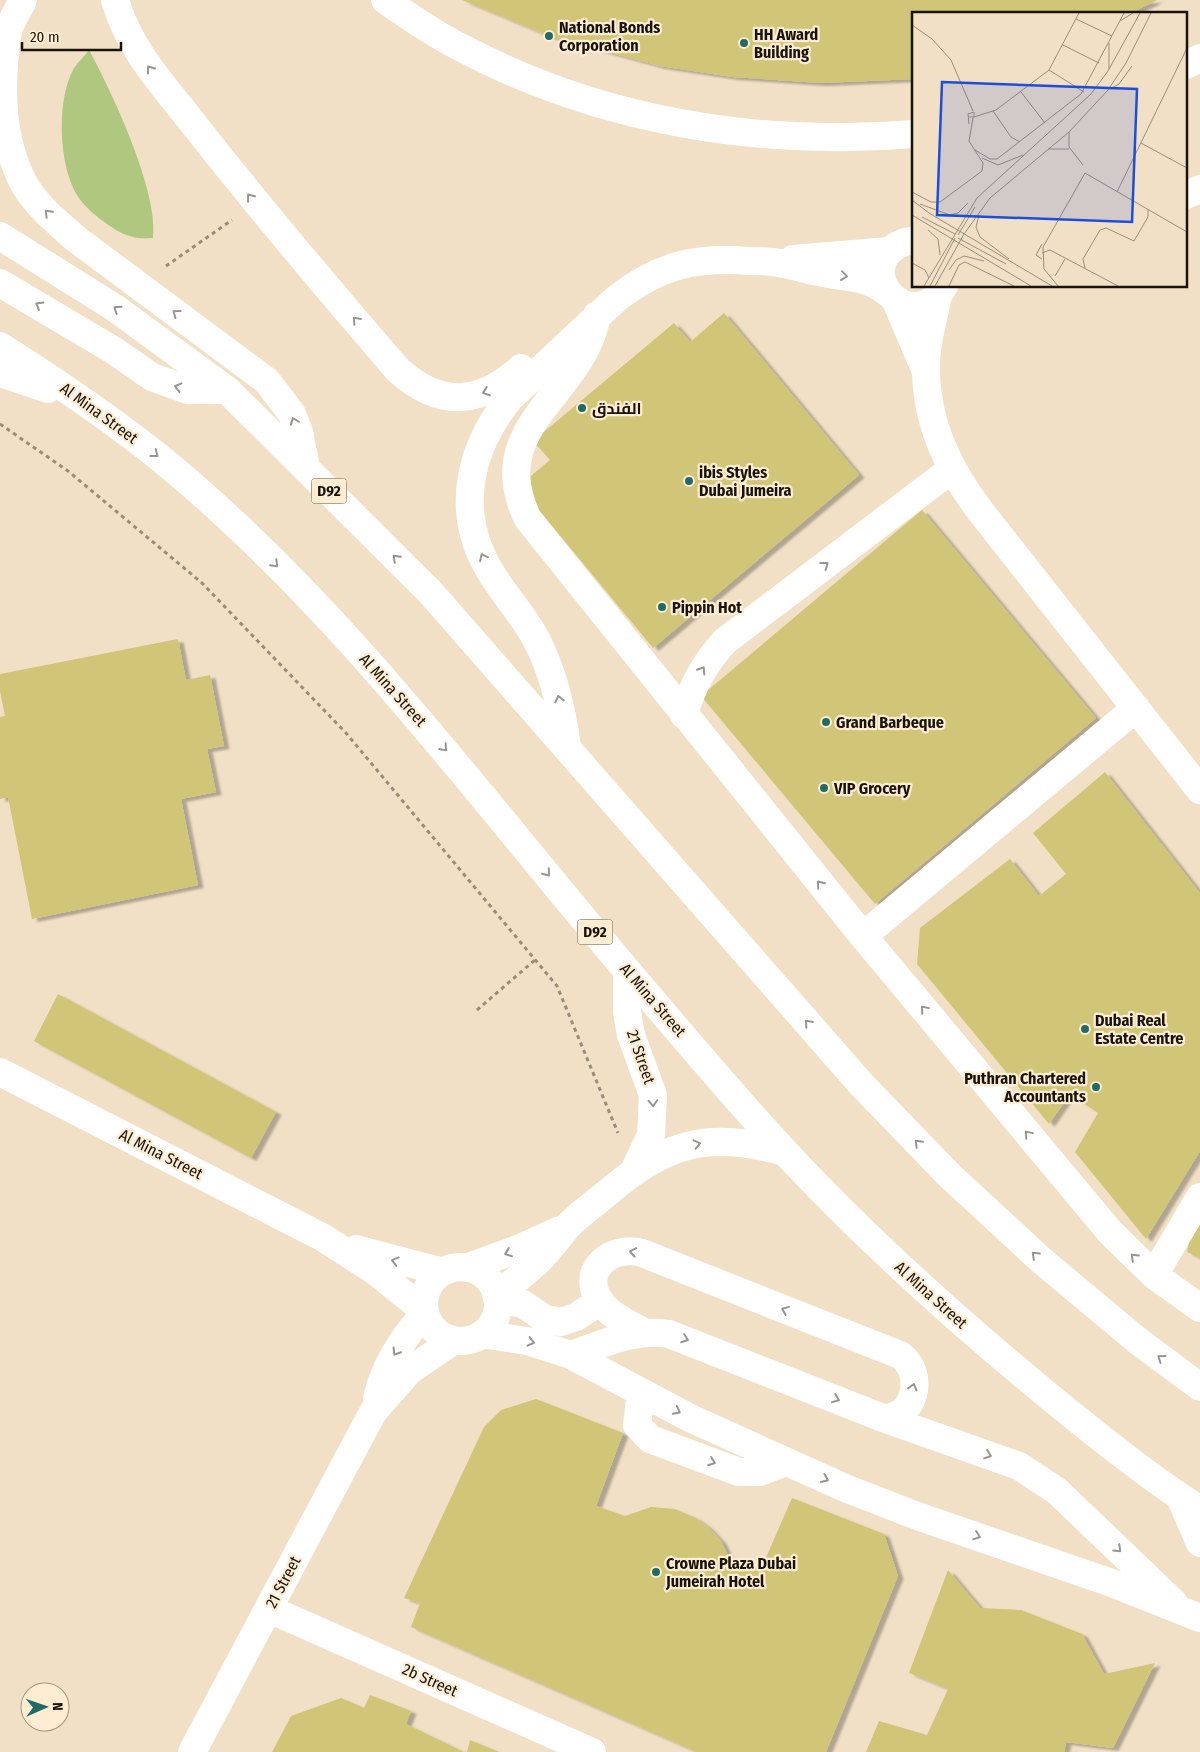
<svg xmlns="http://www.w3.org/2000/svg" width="1200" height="1752" viewBox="0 0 1200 1752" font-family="'Fira Sans Condensed',Cairo,sans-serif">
<defs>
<filter id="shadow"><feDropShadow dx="5.5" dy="3" stdDeviation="1" flood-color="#0004"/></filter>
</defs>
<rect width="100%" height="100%" fill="#f1e0c6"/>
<!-- water -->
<path fill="#afc77e" d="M89,50C112,92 159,192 153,238C135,240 122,235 107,224C97,217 86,208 79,198C58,168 56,99 74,68C78,62 85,56 89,50Z"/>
<!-- building -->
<path fill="#d1c577" filter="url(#shadow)" d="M462,0H1157L1129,14H914V79L821,83L733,77L660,66L549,36Z
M724,313L859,475L653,648L519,486L550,460L533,441L674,323L690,342Z
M922,510L1096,718L875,904L701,696Z
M178,639L186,680L210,675L224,746L207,749L216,792L181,799L198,885L32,919L8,797L0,799V717L5,716L0,691V674Z
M1105,772L1200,893V1151L1146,1239L1075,1152L1098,1113L1070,1094L1049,1124L917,964L920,928L1010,859L1039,896L1066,874L1033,833Z
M58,994L276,1112L251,1158L34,1041Z
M1200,1210V1258L1187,1252L1192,1226Z
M536,1399L623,1433L596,1506L625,1516L651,1507L675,1509L696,1518L708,1527L721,1541L728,1556L761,1569L792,1498L884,1534L898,1576L826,1752H697L411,1627L420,1603L404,1598L484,1427L501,1410Z
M948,1570L980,1608L1021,1610L1082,1634L1104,1674L1155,1663L1113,1748L1066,1742L1064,1752H866L879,1721L927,1735L948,1689L909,1673Z
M370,1695L411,1711L406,1724L464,1752H272L291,1716L341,1698L364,1708Z
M470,1740L499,1752H467Z"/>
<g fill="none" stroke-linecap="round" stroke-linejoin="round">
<!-- path -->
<path stroke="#998d7a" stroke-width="3" stroke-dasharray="4 4" stroke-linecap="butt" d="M166,266L232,220
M0,424L68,471L202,583L346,733L557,986L618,1133
M477,1010L536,959"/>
<!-- minor -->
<path stroke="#fff" stroke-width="28" d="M115,0C129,50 165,87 196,127C261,210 329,290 398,370C440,408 480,405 521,368
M385,0C410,17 435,35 462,48C600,121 759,147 914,134
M1186,65L1200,58
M1186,195L1200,189
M914,241C906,240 899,244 892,249C856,278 914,337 944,286
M793,259L890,251
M938,296C933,320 925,347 926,372C927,425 949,470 981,512L1200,790
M896,301L924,367
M597,315C583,396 482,426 528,519L863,936L1110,1232L1154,1275L1200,1308
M684,715C692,685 705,663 725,641L952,469
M567,747C562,709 554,673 536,639C524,616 506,597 493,576C454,516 467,451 510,398L617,298C660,265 695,257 749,261C759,261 769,261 779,263C794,265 809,271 824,273C848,278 868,276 888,293
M863,936L1136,708
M627,971V1012L631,1035L653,1095L651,1135L635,1169
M0,1072L322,1237L375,1271L424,1310
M356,1249L443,1272
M424 1304a37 37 0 1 1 74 0a37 37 0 1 1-74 0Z
M466,1268L518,1249L560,1230
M1154,1275L1200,1197
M496,1295C510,1285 523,1275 535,1264C548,1252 557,1239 568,1226C579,1214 593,1205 606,1194C666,1143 707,1130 785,1152
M497,1299L523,1304L545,1319L561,1322L576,1317L600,1301
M644,1332C629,1324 610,1316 600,1301C579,1271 611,1244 642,1253L900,1355C926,1373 915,1419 883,1418
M482,1334L527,1341L571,1355L692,1419L845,1488L920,1517L1109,1582L1200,1618
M571,1355C603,1344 635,1328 669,1334L883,1418L1019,1466L1057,1491L1174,1603
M641,1392L637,1425L650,1439L739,1472H759L786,1462
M377,1398C385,1365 402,1339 425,1313
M269,1609L592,1752
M192,1752L373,1412L409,1371L453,1341"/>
<!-- major -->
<path stroke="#fff" stroke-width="28" d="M23,0C18,10 11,21 8,31C0,80 0,135 22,180C34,204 57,222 76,239L267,381L292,414L299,432L306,468
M0,236L115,308L227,390L431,593L861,1084L949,1175L1041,1260L1138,1341L1200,1387
M0,283L113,350L152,377L188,390H227
M0,346C60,384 118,423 172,468C348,615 482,801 630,974C681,1034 732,1095 785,1152C866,1239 954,1318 1045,1393C1095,1434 1146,1475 1200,1510
M0,373L48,389
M1180,1497L1200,1543"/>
</g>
<!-- one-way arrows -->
<defs><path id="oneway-chevron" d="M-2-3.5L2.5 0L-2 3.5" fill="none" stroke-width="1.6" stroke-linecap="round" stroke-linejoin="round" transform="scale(1.25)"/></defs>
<g stroke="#989591">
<use href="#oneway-chevron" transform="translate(150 69) rotate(-126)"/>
<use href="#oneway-chevron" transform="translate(250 197) rotate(-128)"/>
<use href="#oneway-chevron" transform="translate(48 213) rotate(-134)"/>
<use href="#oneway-chevron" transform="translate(844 276) rotate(7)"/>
<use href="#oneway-chevron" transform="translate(39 305) rotate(-149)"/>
<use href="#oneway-chevron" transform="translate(117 309) rotate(-145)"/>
<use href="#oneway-chevron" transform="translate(176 313) rotate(-144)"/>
<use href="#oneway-chevron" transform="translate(356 320) rotate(-131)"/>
<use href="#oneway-chevron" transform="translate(178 387) rotate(-166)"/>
<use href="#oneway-chevron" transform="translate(486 392) rotate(159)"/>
<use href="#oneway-chevron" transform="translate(294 421) rotate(-111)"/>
<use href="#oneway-chevron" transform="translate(155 454) rotate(38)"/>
<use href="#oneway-chevron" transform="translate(483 557) rotate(-116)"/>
<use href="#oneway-chevron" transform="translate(396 558) rotate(-135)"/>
<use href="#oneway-chevron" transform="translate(275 564) rotate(45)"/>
<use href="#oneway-chevron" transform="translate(825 565) rotate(-37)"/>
<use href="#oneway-chevron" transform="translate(702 670) rotate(-57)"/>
<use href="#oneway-chevron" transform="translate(559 699) rotate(-103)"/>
<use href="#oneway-chevron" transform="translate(444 748) rotate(49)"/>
<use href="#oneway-chevron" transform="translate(547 873) rotate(51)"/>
<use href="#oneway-chevron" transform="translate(820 884) rotate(-129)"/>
<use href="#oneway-chevron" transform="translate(924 1009) rotate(-130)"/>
<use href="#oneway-chevron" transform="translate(808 1023) rotate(-131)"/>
<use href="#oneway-chevron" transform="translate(653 1103) rotate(87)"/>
<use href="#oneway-chevron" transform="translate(1028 1134) rotate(-130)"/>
<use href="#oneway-chevron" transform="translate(918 1143) rotate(-134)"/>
<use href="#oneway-chevron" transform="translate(697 1144) rotate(-13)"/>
<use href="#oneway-chevron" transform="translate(633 1252) rotate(-170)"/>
<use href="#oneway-chevron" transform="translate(508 1253) rotate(159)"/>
<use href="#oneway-chevron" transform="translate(1035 1255) rotate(-137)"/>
<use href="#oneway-chevron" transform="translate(1134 1257) rotate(-136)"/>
<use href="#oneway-chevron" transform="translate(395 1261) rotate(-165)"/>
<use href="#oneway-chevron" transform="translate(785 1310) rotate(-158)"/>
<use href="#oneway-chevron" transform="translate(685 1339) rotate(20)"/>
<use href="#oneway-chevron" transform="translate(531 1342) rotate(14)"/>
<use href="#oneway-chevron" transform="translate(396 1352) rotate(122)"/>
<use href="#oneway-chevron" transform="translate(1161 1358) rotate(-144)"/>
<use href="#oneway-chevron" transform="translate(913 1387) rotate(-75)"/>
<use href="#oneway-chevron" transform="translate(836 1399) rotate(22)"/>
<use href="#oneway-chevron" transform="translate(677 1411) rotate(28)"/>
<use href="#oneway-chevron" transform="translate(988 1455) rotate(19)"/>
<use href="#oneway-chevron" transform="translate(712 1462) rotate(20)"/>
<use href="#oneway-chevron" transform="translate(825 1479) rotate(23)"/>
<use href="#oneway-chevron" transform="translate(977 1536) rotate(19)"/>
<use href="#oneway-chevron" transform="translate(1118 1549) rotate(44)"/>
</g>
<!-- markers -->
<g fill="#1f6b68" stroke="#feedd3" stroke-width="2">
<circle cx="549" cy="36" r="5"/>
<circle cx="744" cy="43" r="5"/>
<circle cx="582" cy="408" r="5"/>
<circle cx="689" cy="481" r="5"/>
<circle cx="662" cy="607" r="5"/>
<circle cx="826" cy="722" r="5"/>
<circle cx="824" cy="788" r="5"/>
<circle cx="1085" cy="1029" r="5"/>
<circle cx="1096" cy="1087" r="5"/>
<circle cx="656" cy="1572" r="5"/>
</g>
<g text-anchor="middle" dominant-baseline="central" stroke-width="4.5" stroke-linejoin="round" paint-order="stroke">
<!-- shield labels -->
<g fill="#feedd3" stroke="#5e5547" stroke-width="1">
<rect x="311.5" y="478.5" width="35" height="25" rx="4"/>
<rect x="577.5" y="919.5" width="35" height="25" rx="4"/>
</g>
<g font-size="15" font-weight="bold" fill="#19140b">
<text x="329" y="491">D92</text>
<text x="595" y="932">D92</text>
</g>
<!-- poi labels -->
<g font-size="16" font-weight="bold" fill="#19140b" stroke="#feedd3" text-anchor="start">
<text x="559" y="27">National Bonds<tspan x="559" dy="18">Corporation</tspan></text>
<text x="754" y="34">HH Award<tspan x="754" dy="18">Building</tspan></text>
<text x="592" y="408">الفندق</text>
<text x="699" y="472">ibis Styles<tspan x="699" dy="18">Dubai Jumeira</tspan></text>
<text x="672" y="607">Pippin Hot</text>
<text x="836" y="722">Grand Barbeque</text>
<text x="834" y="788">VIP Grocery</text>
<text x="1095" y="1020">Dubai Real<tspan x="1095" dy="18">Estate Centre</tspan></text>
<text x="1086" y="1078" text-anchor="end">Puthran Chartered<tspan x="1086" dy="18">Accountants</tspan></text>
<text x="666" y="1563">Crowne Plaza Dubai<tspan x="666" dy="18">Jumeirah Hotel</tspan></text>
</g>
<!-- street labels -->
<g font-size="16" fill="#19140b" stroke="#feedd3">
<text transform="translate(99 413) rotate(36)">Al Mina Street</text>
<text transform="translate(393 690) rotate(48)">Al Mina Street</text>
<text transform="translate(653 1000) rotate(49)">Al Mina Street</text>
<text transform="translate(641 1057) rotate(71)">21 Street</text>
<text transform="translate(161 1154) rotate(27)">Al Mina Street</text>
<text transform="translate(931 1295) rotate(42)">Al Mina Street</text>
<text transform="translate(283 1582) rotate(-62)">21 Street</text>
<text transform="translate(430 1680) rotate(24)">2b Street</text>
</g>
</g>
<!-- overview -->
<g transform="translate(912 12)">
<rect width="275" height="275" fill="#f1e0c6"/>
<path fill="none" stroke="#9b8e7b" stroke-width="1" d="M164,7L200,24M208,9L221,1M0,13L20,27L39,48L61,99M151,33L187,51M197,57V31M137,58L172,80M198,77L207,72L220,54M109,80L133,111M81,99L99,125L108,130M57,105H62V100L56,102L57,112M62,105L84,98L137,58L167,1M157,120V135L171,153M229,131L275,156M136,137H157M63,138L78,147H85L169,82L212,1M70,146L86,153L111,143M173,161L275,220M0,180L19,190H28L70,159L71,151L57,129L61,106M205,180L275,36M0,188L17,201L140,274M8,192L38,203L46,201L56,191M0,203L119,274M67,203L64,215L68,225L97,247M10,205L43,222M16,218L26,227L28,243M46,223L63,195M46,226L94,252M130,241L138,238L206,274M130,247L124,243L130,232M0,251L13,258L17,266M173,256L171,247L188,218L194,216L222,229L236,205V197M37,258L44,248L52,244L72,249M143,264L153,247M12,274L65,186L179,82L196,59L228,1M18,274L43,226M23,274L52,222L78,186L157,120L196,78L214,51L239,1M37,274L47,253L53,250L102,274M146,274L132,257L131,235L173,161"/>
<path fill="#1d4ed8" fill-opacity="0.15" stroke="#1d4ed8" stroke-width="2.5" d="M30,70L225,77L220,210L25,203Z"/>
<rect width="275" height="275" fill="none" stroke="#19140b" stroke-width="2.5"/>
</g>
<!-- north arrow -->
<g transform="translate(45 1707) rotate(88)"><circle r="24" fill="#feedd3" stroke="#a29683"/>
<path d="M0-4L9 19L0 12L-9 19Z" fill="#1f6b68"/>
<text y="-8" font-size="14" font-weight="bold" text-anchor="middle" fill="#19140b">N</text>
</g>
<!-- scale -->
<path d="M22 42v8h99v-8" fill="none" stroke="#19140b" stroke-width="2.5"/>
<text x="30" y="42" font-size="15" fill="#19140b" stroke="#feedd3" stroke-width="4" paint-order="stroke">20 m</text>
</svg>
